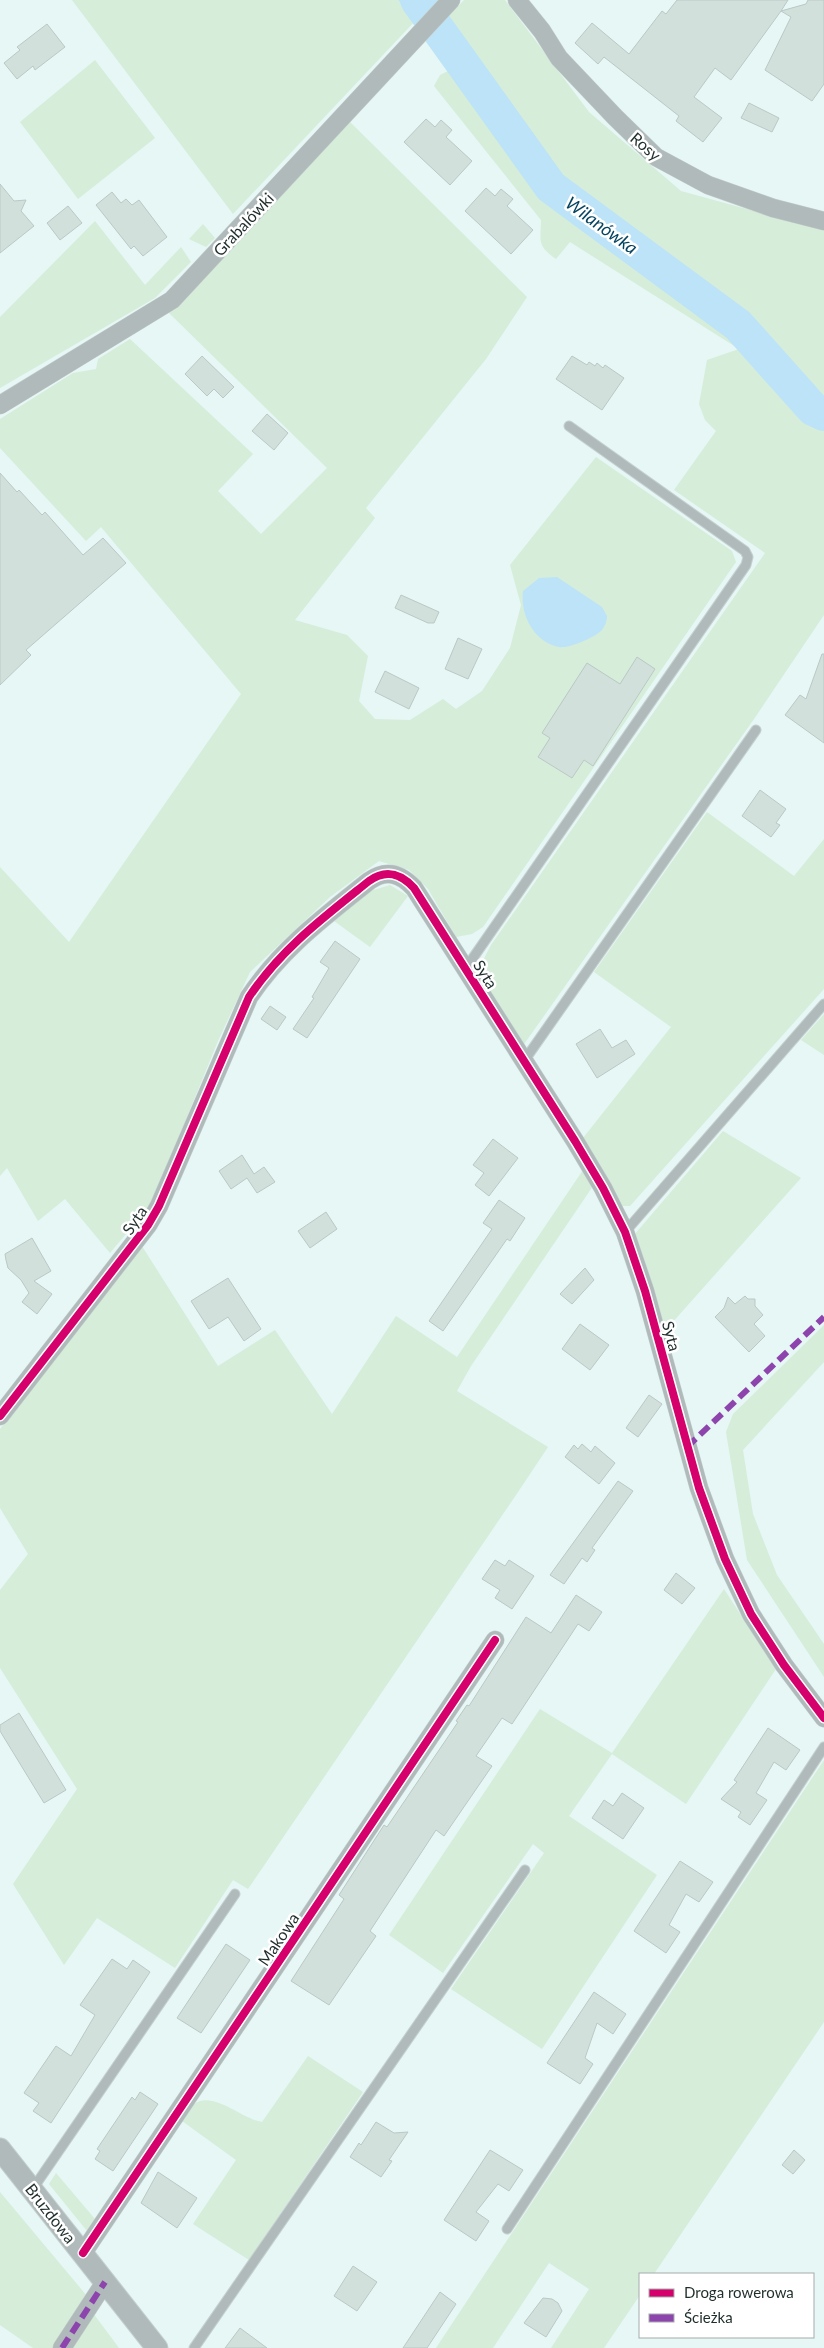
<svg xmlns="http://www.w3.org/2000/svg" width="824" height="2348" viewBox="0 0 824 2348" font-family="Lato,sans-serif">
<rect width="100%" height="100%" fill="#e6f7f5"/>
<!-- green -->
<path fill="#d6edda" d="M72,0H398L416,20L233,214Z
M464,0H505L589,112L681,191L824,230V615L754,719L522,1047L477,972L491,945L765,553L674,490L716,431L705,420L699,404L707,360L739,349L570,242L556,259C536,245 541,241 541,220L434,86L440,75L450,70L425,40Z
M95,60L155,138L78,199L20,122Z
M350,122L527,297L486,359L366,508L375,518L295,620L347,635L368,656L359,701L375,719L410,720L443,699L456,709L482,691L510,648L521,605L510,565L596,457L732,551L736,562L483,927L472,934L456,937L428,889L409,870L379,861L330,897L250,972L218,1041L152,1203L110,1253L65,1199L38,1221L7,1168L0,1176V867L69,942L241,694L101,527L86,541L0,448V419L73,373L96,369L98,359L130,339L253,454L218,491L261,534L327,468L168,312Z
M95,221L145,285L181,247L191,262L155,298L0,388V317Z
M203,224L215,238L206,247L189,239Z
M707,812L794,876L824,839V989L630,1206H621L583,1138L671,1027L594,972Z
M390,885L408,896L370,947L334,921L367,892Z
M824,1014V1055L801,1040Z
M723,1131L801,1178L663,1333L634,1235Z
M583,1170L593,1186L471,1366L457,1391L548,1447L518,1492L248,1889L233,1880L175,1968L97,1918L64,1965L13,1884L77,1789L0,1668V1590L28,1554L0,1508V1429L140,1243L218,1366L275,1330L332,1414L396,1316L457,1357Z
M824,1325V1362L743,1450L753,1514L777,1575L824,1644V1677L747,1560L726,1432L733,1414Z
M724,1589L776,1669L686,1804L612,1754L569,1816L657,1875L542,2049L451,1989L544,1853L533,1844L443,1973L389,1935L540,1709L612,1753Z
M824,1760V2022L654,2274H640V2295L604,2348H551L589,2289L549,2263L493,2348H436Z
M308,2056L363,2092L249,2260L193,2224L236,2160L182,2121C185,2116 188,2108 193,2105C212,2089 241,2119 262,2122Z
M56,2173L95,2219L87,2231L49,2184Z
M0,2192L87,2296L56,2348H33L0,2325Z
M93,2313L119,2348H70Z"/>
<!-- water -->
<path fill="#bce3f7" d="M398,0H434V1L416,20Z
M557,577L602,607L607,616C607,621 605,626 602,630C596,637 568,649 559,647C534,642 520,615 523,591L539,578Z"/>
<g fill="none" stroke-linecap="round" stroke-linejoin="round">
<!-- river -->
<path stroke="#bce3f7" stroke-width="34" d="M417,0L551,187L738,325L813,409L824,414"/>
</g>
<!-- building -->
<path fill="#d2e0dc" stroke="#bbc8c5" d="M677,0H788L781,11L806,4L808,0H824V84L812,101L765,70L791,17L781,11L731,80L715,68L694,97L722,118L703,142L676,121L679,116L604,57L598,64L575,43L592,23L629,54L662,11L666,14Z
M47,24L65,47L35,70L33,66L17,79L4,63L20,50L17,47Z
M749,103L779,118L772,132L741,118Z
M426,119L435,127L441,120L452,130L446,137L472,161L450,185L404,142Z
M0,184L14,201L26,200L21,211L34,226L0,253Z
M486,188L495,196L501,189L513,199L507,206L533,230L511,254L465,211Z
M112,192L121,203L126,199L132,205L139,200L167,237L143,256L134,246L131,249L96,205Z
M68,206L82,223L60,240L47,223Z
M202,356L234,387L223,398L214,389L207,396L185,374Z
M572,356L587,365L589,362L595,366L597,363L603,368L605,365L624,378L602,410L556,379Z
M267,414L288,433L274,450L252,431Z
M0,473L17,492L19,490L42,515L45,512L83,555L103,538L126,563L26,650L31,655L0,685Z
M401,595L439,612L434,623H428L395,608Z
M458,638L482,649L468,679L445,669Z
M822,654H824V743L785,715L800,695L806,699Z
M637,657L655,669L593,766L584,760L572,778L538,757L550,738L542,733L587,663L620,684Z
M385,671L419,688L409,709L375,692Z
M760,790L786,809L776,823L780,825L771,837L742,816Z
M335,941L360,959L307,1038L293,1029L314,998L312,997L329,968L320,962Z
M270,1006L286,1017L277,1030L261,1019Z
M600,1029L612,1048L626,1040L635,1054L597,1078L576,1044Z
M493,1139L518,1158L489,1196L475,1185L484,1173L473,1165Z
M242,1155L254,1174L264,1167L275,1182L257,1193L247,1178L231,1189L219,1171Z
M499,1200L525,1218L510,1241L507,1239L443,1331L429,1321L492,1229L483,1223Z
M326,1212L337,1229L310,1248L298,1231Z
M32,1238L51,1271L34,1281L52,1294L37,1314L22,1302L29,1293L21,1280L8,1268L6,1260L5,1254Z
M585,1268L594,1280L572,1304L560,1294Z
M228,1278L261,1329L244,1341L228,1317L209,1329L191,1301Z
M745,1296L748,1299H755V1306L763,1315L754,1324L765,1336L749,1352L715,1317L724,1308L728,1297L735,1304Z
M580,1324L609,1345L590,1370L562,1349Z
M649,1395L662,1404L638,1437L626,1428Z
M582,1444L591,1452L595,1446L615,1463L599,1484L565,1457L574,1445L578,1449Z
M618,1481L633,1491L592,1548L595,1550L587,1562L582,1558L564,1584L550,1575Z
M495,1560L505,1566L509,1560L534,1576L512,1609L495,1598L500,1590L482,1579Z
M676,1573L695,1588L682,1604L664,1590Z
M576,1595L602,1612L589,1631L578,1624L512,1724L502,1718L476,1756L492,1766L444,1836L436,1830L370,1931L376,1936L329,2005L291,1981L344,1899L339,1895L384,1825L387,1827L458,1722L456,1721L467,1705L469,1706L526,1617L551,1633Z
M19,1713L66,1790L44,1803L0,1731V1725Z
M768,1728L800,1750L786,1770L774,1762L756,1793L767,1800L750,1825L738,1817L741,1812L721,1799L737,1782L734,1780Z
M622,1793L644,1808L623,1839L592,1818L604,1800L613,1806Z
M680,1861L713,1882L699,1902L686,1894L669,1925L680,1932L666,1953L634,1931Z
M226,1944L250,1960L201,2033L177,2018Z
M112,1959L127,1969L133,1960L150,1972L51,2123L33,2111L39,2103L24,2093L56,2046L71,2056L95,2015L80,2005Z
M594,1992L626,2014L613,2034L597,2023L585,2058L593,2064L580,2084L547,2063Z
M140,2092L158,2104L113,2171L95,2159L100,2151L97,2149L132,2097L135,2100Z
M376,2122L394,2133L408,2132L389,2160L392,2161L381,2177L350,2157L359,2143L361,2145Z
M490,2150L523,2170L509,2191L498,2184L476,2212L489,2221L476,2241L444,2220Z
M794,2150L805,2160L793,2174L782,2165Z
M158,2172L197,2198L177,2228L141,2203Z
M353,2266L377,2282L357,2311L334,2296Z
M440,2292L456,2304L427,2348H403Z
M543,2298L552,2299L558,2303L562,2311L546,2337L524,2323Z
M240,2328L267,2348H225Z"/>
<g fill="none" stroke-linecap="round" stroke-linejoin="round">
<!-- service casing -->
<g stroke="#c4d1d0" stroke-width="11">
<path id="service" d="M466,968L746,565L748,557L745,551L569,426
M524,1061L756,730
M625,1232L824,1004
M32,2190L235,1894
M507,2229L824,1747
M194,2348L525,1870"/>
</g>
<!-- minor casing -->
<g stroke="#c4d1d0" stroke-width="19">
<path id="minor" d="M517,0L542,31L559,58L615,117L656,157L708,185L773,208L824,221
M0,405L172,300L451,0
M0,1416L148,1225L159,1206L249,997C281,949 324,917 369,881C386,869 400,873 414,888L575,1141L603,1188L625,1232L645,1291L699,1488L725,1559L751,1614L784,1665L824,1718
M83,2253L495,1640
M62,2348L105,2282"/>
</g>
<!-- tertiary casing -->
<g stroke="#c4d1d0" stroke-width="23">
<path id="tertiary" d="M0,2149L157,2348"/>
</g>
<!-- service -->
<use href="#service" stroke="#b1baba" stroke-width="9"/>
<!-- minor -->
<use href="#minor" stroke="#b1baba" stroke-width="18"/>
<!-- tertiary -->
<use href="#tertiary" stroke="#b1baba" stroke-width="21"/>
<!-- quiet -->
<path stroke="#8e44ad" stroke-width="6" stroke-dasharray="12 6" stroke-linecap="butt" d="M687,1447L824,1317
M62,2348L105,2282"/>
<!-- cycleway casing -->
<g stroke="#fff" stroke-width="11">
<path id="cycleway" d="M0,1416L148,1225L159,1206L249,997C281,949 324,917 369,881C386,869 400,873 414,888L575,1141L603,1188L625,1232L645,1291L699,1488L725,1559L751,1614L784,1665L824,1718
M83,2253L495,1640"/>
</g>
<!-- cycleway -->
<use href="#cycleway" stroke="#d6006c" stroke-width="8"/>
</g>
<g text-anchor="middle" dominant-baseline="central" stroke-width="5" stroke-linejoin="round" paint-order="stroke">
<!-- street labels -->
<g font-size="16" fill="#1f2e2c" stroke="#fff">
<text transform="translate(646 146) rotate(41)">Rosy</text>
<text transform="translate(243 224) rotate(-47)">Grabalówki</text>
<text transform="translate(486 974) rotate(58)">Syta</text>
<text transform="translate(134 1220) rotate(-56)">Syta</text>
<text transform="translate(672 1336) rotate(75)">Syta</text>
<text transform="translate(278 1939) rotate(-56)">Makowa</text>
<text transform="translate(51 2213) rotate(52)">Bruzdowa</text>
</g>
<!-- water labels -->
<g font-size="18" font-style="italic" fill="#054461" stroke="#fff">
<text transform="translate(602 225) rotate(36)">Wilanówka</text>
</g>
</g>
<!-- legend -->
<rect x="639" y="2273" width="175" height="65" fill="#ffffff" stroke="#a5abab"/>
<rect x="649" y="2289" width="25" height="8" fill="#d6006c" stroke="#a5abab"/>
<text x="684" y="2298" font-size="15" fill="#1f2e2c">Droga rowerowa</text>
<rect x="649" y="2314" width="25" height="8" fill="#8e44ad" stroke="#a5abab"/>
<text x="684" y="2323" font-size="15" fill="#1f2e2c">Ścieżka</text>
</svg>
